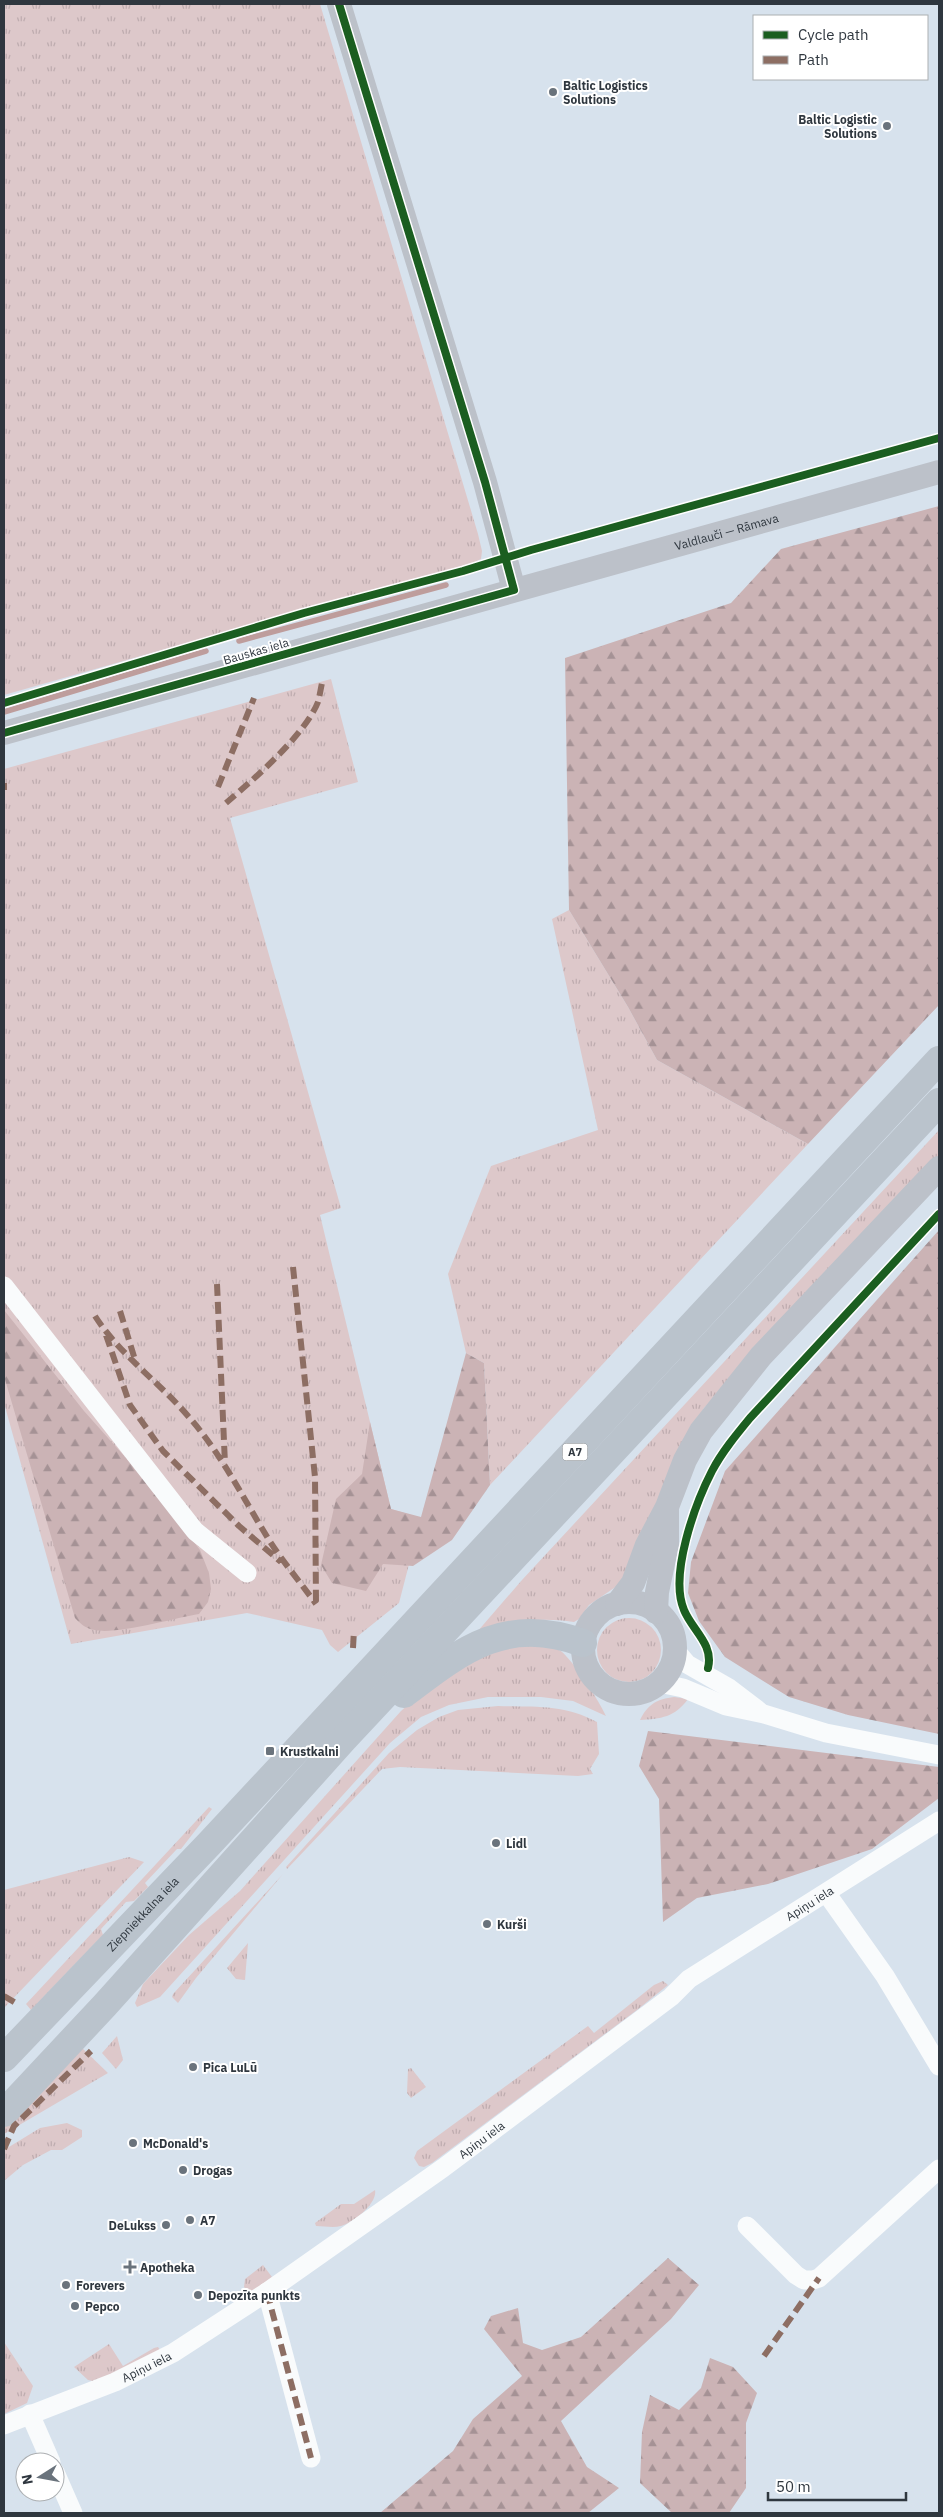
<svg xmlns="http://www.w3.org/2000/svg" width="943" height="2517" viewBox="0 0 943 2517" font-family="'IBM Plex Sans',sans-serif">
<defs>
<pattern id="grass-tufts" width="24" height="20" patternUnits="userSpaceOnUse" patternTransform="scale(1.25)"><rect width="24" height="20" fill="#ddc8ca"/><path d="M3 7l-1-3M5 7V3M7 7l1-3M15 17l-1-3M17 17v-4M19 17l1-3" fill="none" stroke="#beacaf"/></pattern>
<pattern id="forest-firs" width="22" height="20" patternUnits="userSpaceOnUse" patternTransform="scale(1.25)"><rect width="22" height="20" fill="#cbb3b5"/><path d="M5 1l3.5 6h-7zM16 11l3.5 6h-7z" fill="#a59295"/></pattern>
</defs>
<rect width="100%" height="100%" fill="#d7e2ed"/>
<!-- grass -->
<path fill="url(#grass-tufts)" d="M4,4H320L478,534L482,551L481,559L460,569L331,602L4,695Z
M331,679L358,782L230,818L341,1208L320,1215L391,1509L421,1518L399,1603L338,1652L330,1645L322,1630L247,1613L71,1644L4,1403V769Z
M569,910L628,1007L657,1060L808,1144L490,1485L484,1363L466,1353L448,1274L491,1166L598,1130L552,919Z
M939,1130V1155L704,1408L677,1457L620,1584L589,1605L579,1619L574,1622C539,1617 510,1621 477,1632L522,1580Z
M597 1650a32 32 0 1 1 64 0a32 32 0 1 1-64 0Z
M521,1640C533,1643 549,1644 559,1650C569,1654 602,1705 606,1716L573,1701L541,1697H488L449,1705L421,1717L390,1743L160,1997L137,2007L135,2003L143,1984L189,1935L240,1891L401,1711L429,1686L460,1666Z
M674,1697L688,1699C675,1717 661,1719 640,1720C648,1704 657,1699 674,1697Z
M498,1706C535,1707 564,1704 597,1722L599,1754L590,1769L593,1774L578,1776L400,1767L382,1769L287,1869L286,1867L389,1753L417,1730L439,1717L458,1710Z
M209,1807L212,1809L181,1849H177L145,1883L148,1887L134,1901L126,1902L101,1929L103,1935L31,2010L26,2004Z
M129,1857L144,1862L4,2008V1890Z
M283,1874L196,1978L178,2003L172,1997L173,1994Z
M248,1943L245,1980L236,1979L227,1968Z
M663,1981L668,1985L637,2010L432,2163L424,2167L419,2166L414,2158L417,2151L588,2026L594,2033L654,1985Z
M117,2036L123,2060L116,2069L102,2053Z
M80,2046L108,2073L4,2134V2128Z
M411,2068L426,2087L411,2098L407,2093L408,2069Z
M67,2123L82,2130V2137L62,2150H51L23,2165L4,2181V2150L40,2128Z
M375,2190C378,2203 353,2223 341,2226C333,2228 324,2226 316,2226L315,2223L341,2204H354Z
M263,2265L272,2277L255,2290L248,2291L244,2287L245,2279Z
M4,2342L33,2386L27,2403L4,2414Z
M109,2344L123,2366L154,2348L158,2347L160,2350L97,2382L88,2380L74,2367Z"/>
<!-- forest -->
<path fill="url(#forest-firs)" d="M939,506V1005L808,1144L657,1060L628,1007L569,910L565,658L731,603L781,549Z
M939,1230V1734L848,1715L789,1697L725,1657L699,1621L688,1593L691,1562L725,1471Z
M4,1310L84,1411L158,1494L200,1550L209,1573L211,1589L208,1602L199,1614C175,1618 115,1635 95,1630C86,1629 81,1624 75,1618L4,1376Z
M466,1353L484,1363L490,1485L452,1540L413,1566L383,1564L366,1591L332,1583L321,1565L336,1499L362,1474L370,1422L391,1509L421,1517Z
M648,1731L939,1767V1798L872,1849L768,1884L697,1898L663,1922L659,1799L639,1766Z
M668,2258L699,2285L671,2319L561,2421L587,2467L619,2488L588,2513H380L453,2451L473,2419L522,2376L484,2329L491,2316L518,2308L523,2343L542,2350L581,2337Z
M710,2358L733,2367L757,2393L746,2423V2488L729,2513H672L640,2483L642,2432L650,2395L679,2410L701,2388Z"/>
<g fill="none" stroke-linecap="round" stroke-linejoin="round">
<!-- stream -->
<path stroke="#be9d9c" stroke-width="5.5" d="M239,641L446,585
M4,712L206,651"/>
<!-- minor -->
<g stroke="#f9fbfc" stroke-width="19">
<path d="M4,1286L195,1531L247,1573"/>
<path d="M676,1651L687,1664L729,1688L759,1711"/>
<path d="M659,1683L683,1688L726,1706L764,1714L826,1733L939,1755"/>
<path d="M827,1894L885,1976L939,2066"/>
<path d="M747,2226L796,2275L804,2280H813L819,2278L939,2169"/>
<path d="M267,2292L311,2458"/>
<path d="M30,2414L51,2462"/>
<path id="s1" d="M4,2425L115,2382L173,2353L267,2292L443,2168L671,1997L689,1979L939,1821"/>
<path d="M55,2472L73,2513"/>
</g>
<!-- major -->
<g stroke="#bcc1c9" stroke-width="24">
<path d="M339,4L485,482L514,590"/>
<path id="s2" d="M4,733L939,472"/>
<circle cx="629" cy="1648" r="46"/>
<path d="M617,1604L633,1583L647,1545L667,1507L685,1460L701,1431L761,1356L939,1168"/>
<path d="M656,1612L657,1592L667,1544V1509"/>
</g>
<!-- highway -->
<g stroke="#bac3cc" stroke-width="28">
<path d="M404,1694C463,1649 506,1615 583,1643"/>
<path id="s3" d="M4,2058L209,1844L939,1060"/>
<path d="M4,2113L105,2005L343,1740L939,1102"/>
</g>
<!-- quiet -->
<path stroke="#8d6e63" stroke-width="6" stroke-dasharray="12 6" stroke-linecap="butt" d="M4,783V790
M218,787L254,698
M226,803C253,780 305,735 318,702C320,695 321,686 323,679
M293,1267L315,1477L316,1604
M217,1284L225,1464
M120,1311L136,1363
M95,1316C120,1355 158,1381 188,1416C221,1453 243,1498 269,1540C283,1562 301,1583 316,1604
M106,1335L130,1405L163,1451L239,1526L281,1562
M353,1648L354,1630
M4,1996L19,2005
M4,2149L14,2126L91,2051
M267,2292L311,2458
M764,2356L819,2278"/>
<!-- cycleway casing -->
<g stroke="#fff" stroke-width="11">
<path id="cycleway" d="M4,703L304,613L463,571L531,550L939,438
M4,733L514,590L485,482L339,4
M708,1668C714,1644 692,1630 684,1610C669,1575 695,1504 712,1471C722,1452 736,1435 750,1418L939,1214"/>
</g>
<!-- cycleway -->
<use href="#cycleway" stroke="#1b5e20" stroke-width="8"/>
</g>
<!-- markers -->
<g fill="#6a737c" stroke="#fff" stroke-width="2">
<circle cx="553" cy="92" r="5"/>
<circle cx="887" cy="126" r="5"/>
<rect x="265" y="1746" width="10" height="10" rx="2.5"/>
<circle cx="496" cy="1843" r="5"/>
<circle cx="487" cy="1924" r="5"/>
<circle cx="193" cy="2067" r="5"/>
<circle cx="133" cy="2143" r="5"/>
<circle cx="183" cy="2170" r="5"/>
<circle cx="190" cy="2220" r="5"/>
<circle cx="166" cy="2225" r="5"/>
<path d="M127.5 2259.5h5v5h5v5h-5v5h-5v-5h-5v-5h5z"/>
<circle cx="66" cy="2285" r="5"/>
<circle cx="198" cy="2295" r="5"/>
<circle cx="75" cy="2306" r="5"/>
</g>
<g text-anchor="middle" dominant-baseline="central" stroke-width="4" stroke-linejoin="round" paint-order="stroke">
<!-- shield labels -->
<rect fill="#fff" stroke="#6d7379" stroke-width="1" x="562.5" y="1443.5" width="25" height="17" rx="4"/>
<g font-size="11" font-weight="bold" fill="#2f373f">
<text x="575" y="1452">A7</text>
</g>
<!-- poi labels -->
<g font-size="12" font-weight="bold" fill="#2f373f" stroke="#fff" text-anchor="start">
<text x="563" y="85">Baltic Logistics<tspan x="563" dy="14">Solutions</tspan></text>
<text x="877" y="119" text-anchor="end">Baltic Logistic<tspan x="877" dy="14">Solutions</tspan></text>
<text x="280" y="1751">Krustkalni</text>
<text x="506" y="1843">Lidl</text>
<text x="497" y="1924">Kurši</text>
<text x="203" y="2067">Pica LuLū</text>
<text x="143" y="2143">McDonald's</text>
<text x="193" y="2170">Drogas</text>
<text x="200" y="2220">A7</text>
<text x="156" y="2225" text-anchor="end">DeLukss</text>
<text x="140" y="2267">Apotheka</text>
<text x="76" y="2285">Forevers</text>
<text x="208" y="2295">Depozīta punkts</text>
<text x="85" y="2306">Pepco</text>
</g>
<!-- street labels -->
<g font-size="12" fill="#2f373f" stroke="#fff">
<text stroke="none"><textPath href="#s2" startOffset="750">Valdlauči — Rāmava</textPath></text>
<text transform="translate(256 651) rotate(-16)">Bauskas iela</text>
<text stroke="none"><textPath href="#s1" startOffset="964">Apiņu iela</textPath></text>
<text stroke="none"><textPath href="#s3" startOffset="200">Ziepniekkalna iela</textPath></text>
<text stroke="none"><textPath href="#s1" startOffset="559">Apiņu iela</textPath></text>
<text stroke="none"><textPath href="#s1" startOffset="154">Apiņu iela</textPath></text>
</g>
</g>
<!-- border -->
<rect width="943" height="2517" fill="none" stroke="#2f373f" stroke-width="10"/>
<!-- legend -->
<rect x="753" y="15" width="175" height="65" fill="#ffffff" stroke="#acafb2"/>
<rect x="763" y="31" width="25" height="8" fill="#1b5e20" stroke="#acafb2"/>
<text x="798" y="40" font-size="15" fill="#2f373f">Cycle path</text>
<rect x="763" y="56" width="25" height="8" fill="#8d6e63" stroke="#acafb2"/>
<text x="798" y="65" font-size="15" fill="#2f373f">Path</text>
<!-- north arrow -->
<g transform="translate(40 2477) rotate(259)"><circle r="24" fill="#ffffff" stroke="#acafb2"/>
<path d="M0-4L9 19L0 12L-9 19Z" fill="#6a737c"/>
<text y="-8" font-size="14" font-weight="bold" text-anchor="middle" fill="#2f373f">N</text>
</g>
<!-- scale -->
<path d="M768 2492v8h138v-8" fill="none" stroke="#2f373f" stroke-width="2.5"/>
<text x="776" y="2492" font-size="15" fill="#2f373f" stroke="#ffffff" stroke-width="4" paint-order="stroke">50 m</text>
</svg>
